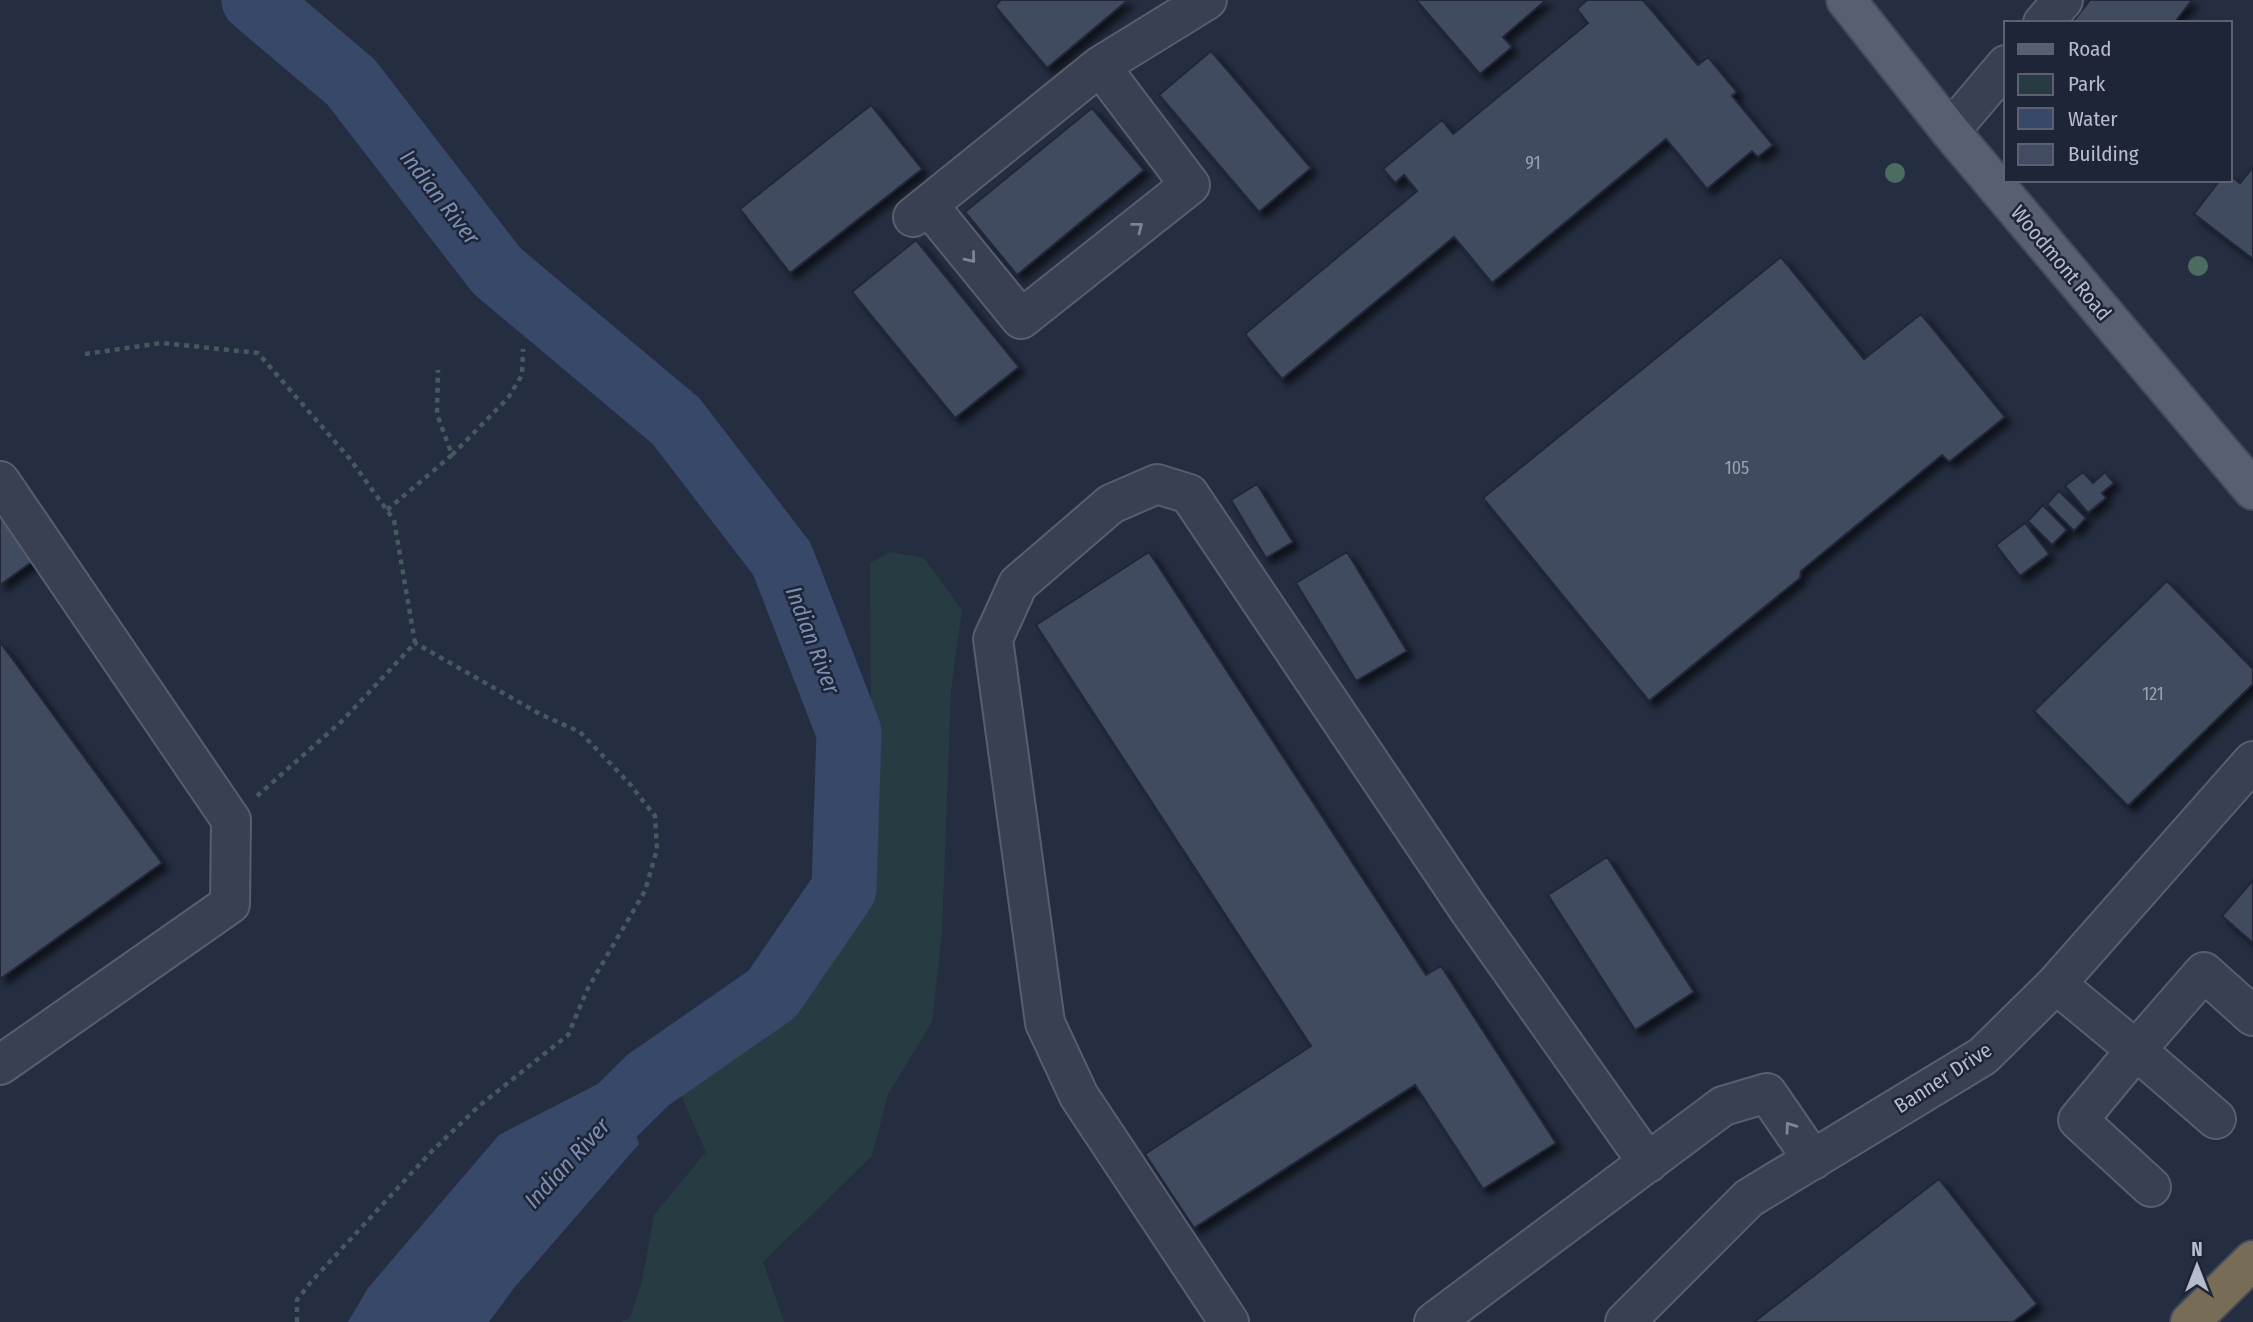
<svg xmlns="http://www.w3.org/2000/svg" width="2253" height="1322" viewBox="0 0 2253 1322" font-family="'Fira Sans Condensed',sans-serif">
<defs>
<filter id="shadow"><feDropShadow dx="6" dy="6" stdDeviation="3.5" flood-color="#0009"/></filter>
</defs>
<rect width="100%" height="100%" fill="#252e41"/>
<!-- green -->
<path fill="#273c42" d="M890,552L924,558L962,610L951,690L942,932L932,1022L888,1094L872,1156L763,1262L784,1322H621L630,1318L642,1282L654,1215L706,1152L681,1095L675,1044L740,986L773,970L843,917L857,866L871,697L870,563Z"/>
<!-- water -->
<path fill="#384869" d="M619,1073L625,1102L639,1144L514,1288L489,1322H348L368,1288L499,1135Z"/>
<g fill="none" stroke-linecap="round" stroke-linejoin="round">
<!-- river -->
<path stroke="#384869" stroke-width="65" d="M254,0L351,82L497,271L676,421L782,559L849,732L844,889L772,994L648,1080L562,1165"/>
</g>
<!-- building -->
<path fill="#414b61" stroke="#202738" stroke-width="2" filter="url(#shadow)" d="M1001,0H1128L1047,68L995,6Z
M1416,0H1546L1503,37L1512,47L1480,74Z
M1587,0H1643L1698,65L1708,57L1737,92L1732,96L1773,145L1758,157L1752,151L1707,189L1666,139L1492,283L1454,237L1282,379L1245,334L1417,191L1404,175L1395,183L1383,169L1442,120L1453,134L1588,23L1577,9Z
M2090,0H2192L2174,23H2072Z
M1211,51L1311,168L1259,212L1159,95Z
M871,105L922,169L790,273L740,209Z
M1092,108L1144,170L1017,275L965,212Z
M2253,167V259L2194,214L2220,180H2230V175L2240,183Z
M916,240L1019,367L955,418L852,292Z
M1781,257L1864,359L1921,314L2005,417L1949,462L1942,455L1801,571L1800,578L1649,701L1483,498Z
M2083,472L2093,483L2105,472L2114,483L2102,493L2106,498L2088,513L2065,486Z
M1257,484L1293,542L1266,558L1231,500Z
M2059,491L2086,518L2074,531L2047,504Z
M2043,505L2067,530L2052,545L2028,521Z
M0,516L33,561L0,585Z
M2025,523L2049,554L2020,576L1996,545Z
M1149,552L1426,975L1441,966L1556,1143L1483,1189L1415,1085L1194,1228L1145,1154L1311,1046L1036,625Z
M1347,552L1407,651L1356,681L1296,583Z
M2167,581L2253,669V684L2128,806L2034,711Z
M0,642L162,863L0,979Z
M1607,857L1694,992L1635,1030L1548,895Z
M2253,880V943L2222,916Z
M1939,1179L2037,1304L2013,1322H1754Z"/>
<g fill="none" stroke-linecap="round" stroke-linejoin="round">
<!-- minor casing -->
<g stroke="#575e6e" stroke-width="42">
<path id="minor" d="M2043,23L2063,0
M1950,131L2006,65
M928,205L1021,319L1190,185L1100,66
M913,217L1100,66L1207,0
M0,481L231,820L230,904L0,1065
M2056,984L2136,1050L2204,972L2253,1016
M2151,1187L2078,1120L2136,1050L2216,1119
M1229,1322L1079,1096L1045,1023L993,639L1018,584L1111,504L1157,484L1189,494L1469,910L1648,1163
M1434,1322L1723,1106L1767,1093L1813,1160
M1625,1322L1749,1198L1983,1056L2056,984L2253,761"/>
</g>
<!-- major casing -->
<g stroke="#43495a" stroke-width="42">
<path id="major" d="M1846,0L1950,131L2253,490"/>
</g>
<!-- highway casing -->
<g stroke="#444b5b" stroke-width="42">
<path id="highway" d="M2190,1322L2253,1260"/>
</g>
<!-- path -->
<path stroke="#45595f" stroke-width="4.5" stroke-dasharray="5 5" stroke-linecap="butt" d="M85,354L162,343L258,353L350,459L394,520L415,643L343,720L257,796
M452,455L508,398L522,375L523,349
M387,510L452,455L437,414L438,370
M297,1322V1300L310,1283L431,1152L479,1106L568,1035L588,988L645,891L657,849L655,816L629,783L580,732L540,714L415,643"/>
<!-- minor -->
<use href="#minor" stroke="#394051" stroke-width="38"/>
<!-- major -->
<use href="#major" stroke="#575f71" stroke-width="38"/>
<!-- highway -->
<use href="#highway" stroke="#776d56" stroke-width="38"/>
</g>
<!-- trees -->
<g fill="#4c6b61">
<circle cx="1895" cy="173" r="10"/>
<circle cx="2198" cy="266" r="10"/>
</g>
<!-- one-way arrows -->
<defs><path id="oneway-chevron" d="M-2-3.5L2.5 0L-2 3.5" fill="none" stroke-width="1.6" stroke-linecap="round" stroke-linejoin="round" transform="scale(1.75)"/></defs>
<g stroke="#7e8494">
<use href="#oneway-chevron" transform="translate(1138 227) rotate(-38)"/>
<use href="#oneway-chevron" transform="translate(971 258) rotate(51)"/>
<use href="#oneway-chevron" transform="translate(1790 1127) rotate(-125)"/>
</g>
<g text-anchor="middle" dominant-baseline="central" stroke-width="5" stroke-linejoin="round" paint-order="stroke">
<!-- number labels -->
<g font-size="18" fill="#99a0b0">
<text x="1533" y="163">91</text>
<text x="1737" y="468">105</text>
<text x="2153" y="694">121</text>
</g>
<!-- street labels -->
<g font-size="21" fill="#b6bccb" stroke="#1e2536">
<text transform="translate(2061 263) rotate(50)">Woodmont Road</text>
<text transform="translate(1943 1078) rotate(-33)">Banner Drive</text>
</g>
<!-- water labels -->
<g font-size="23" font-style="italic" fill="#7c8eb3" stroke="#1e2536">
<text transform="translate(440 197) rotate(52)">Indian River</text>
<text transform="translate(813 640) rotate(69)">Indian River</text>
<text transform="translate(567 1163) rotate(-47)">Indian River</text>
</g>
</g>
<!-- legend -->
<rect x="2004" y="21" width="228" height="161" fill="#1e2536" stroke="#5b6172" stroke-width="2"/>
<rect x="2018" y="44" width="35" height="10" fill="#575f71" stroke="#5b6172" stroke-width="2"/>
<text x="2068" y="56" font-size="21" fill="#b6bccb">Road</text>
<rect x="2018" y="74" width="35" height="21" fill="#273c42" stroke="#5b6172" stroke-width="2"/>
<text x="2068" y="91" font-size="21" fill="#b6bccb">Park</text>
<rect x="2018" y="108" width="35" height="21" fill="#384869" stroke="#5b6172" stroke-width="2"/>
<text x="2068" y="126" font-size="21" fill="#b6bccb">Water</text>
<rect x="2018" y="144" width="35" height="21" fill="#414b61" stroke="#5b6172" stroke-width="2"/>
<text x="2068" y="161" font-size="21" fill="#b6bccb">Building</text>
<!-- north arrow -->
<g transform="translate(2197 1266)" stroke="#1e2536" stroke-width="5" paint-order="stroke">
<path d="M0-5L12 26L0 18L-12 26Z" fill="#b6bccb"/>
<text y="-10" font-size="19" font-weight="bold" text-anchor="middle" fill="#b6bccb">N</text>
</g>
</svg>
